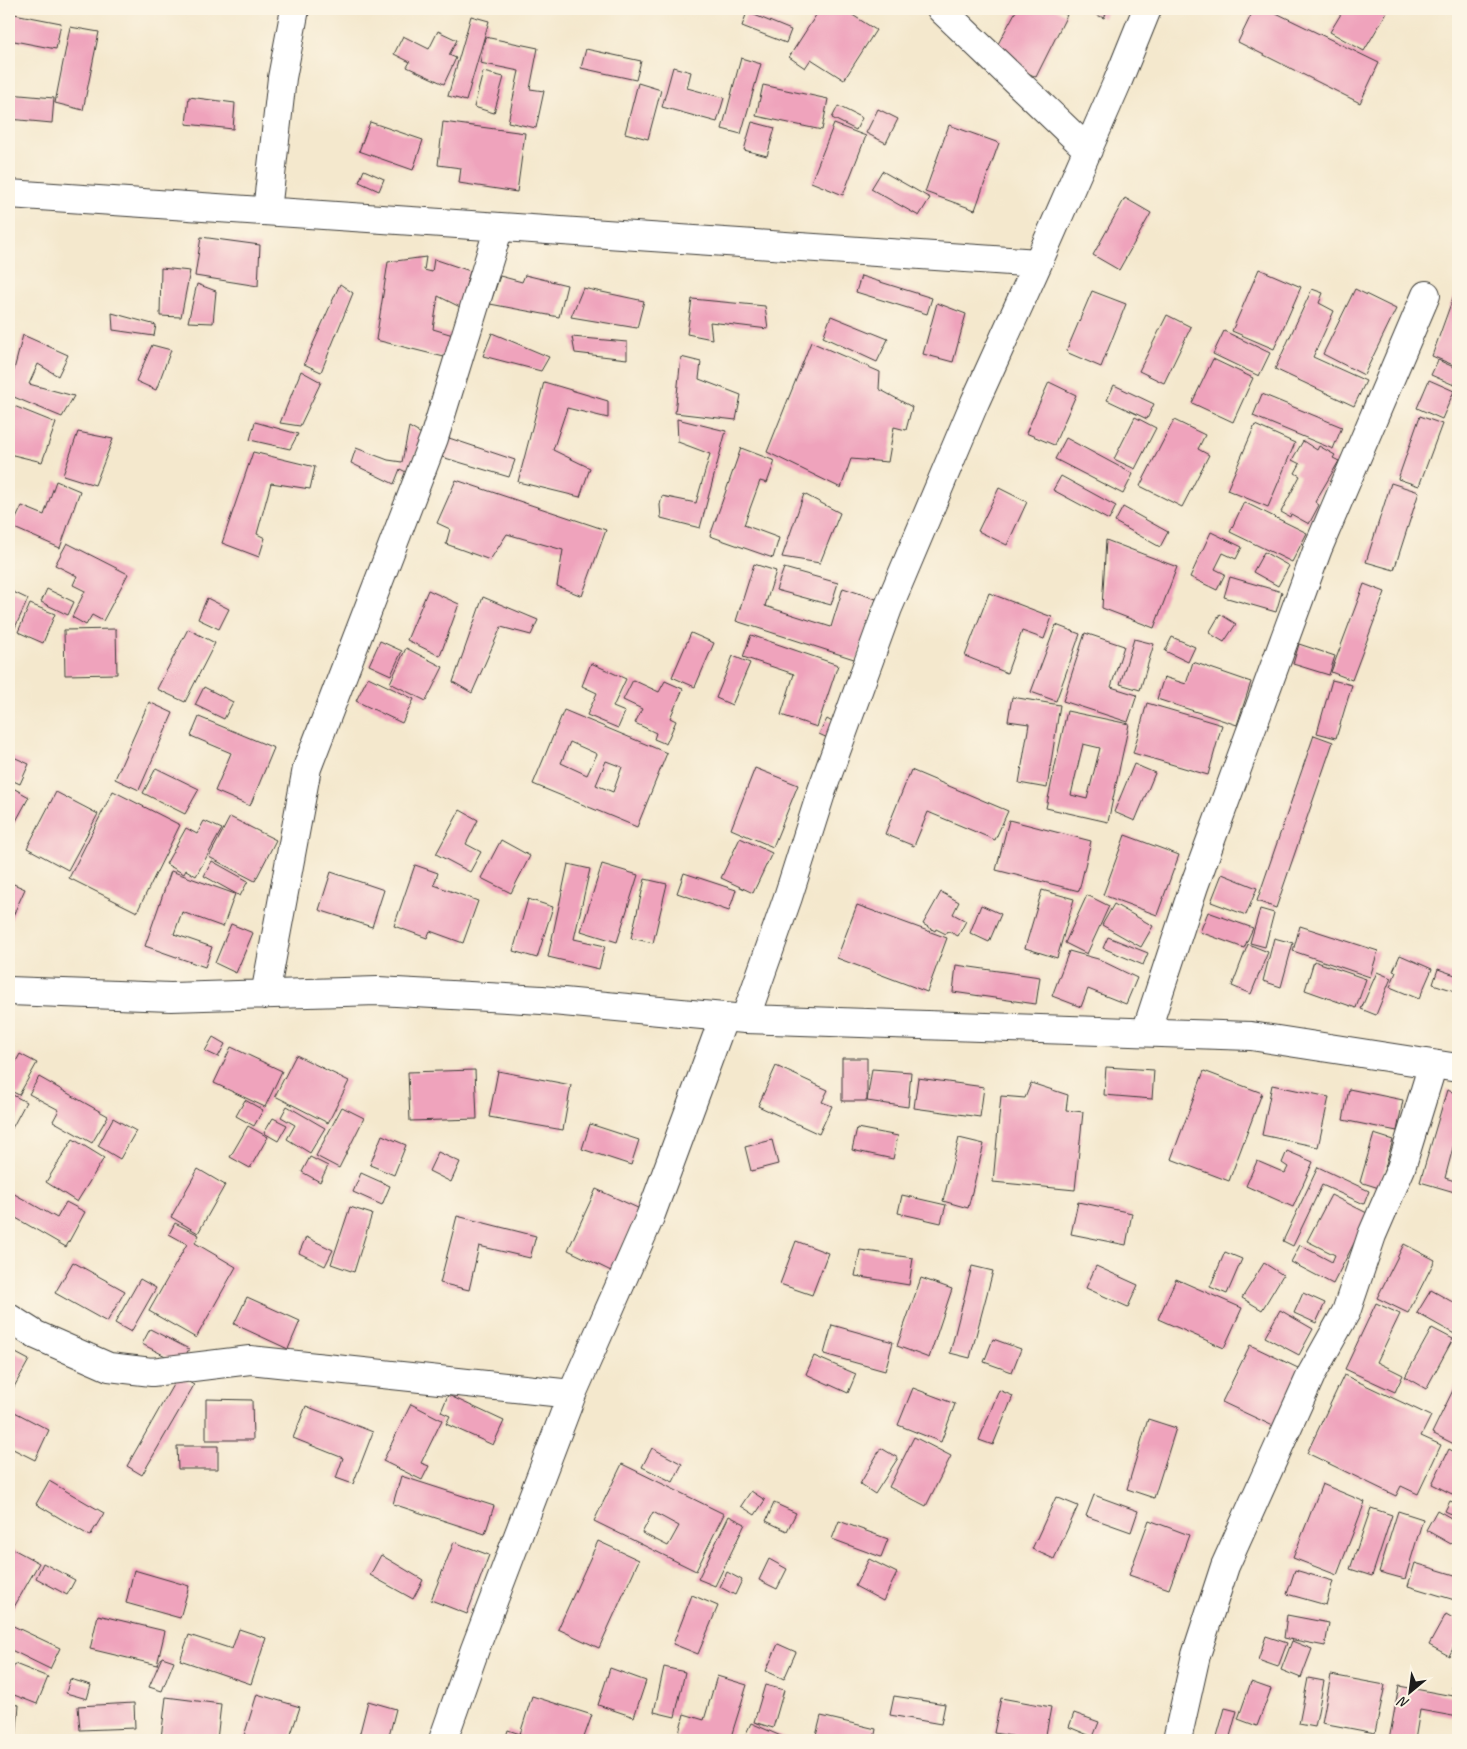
<svg xmlns="http://www.w3.org/2000/svg" width="1467" height="1749" viewBox="0 0 1467 1749" font-family="Caveat,sans-serif">
<rect width="100%" height="100%" fill="#fcf5e5"/>
<filter id="ink" filterUnits="userSpaceOnUse"><feTurbulence type="fractalNoise" baseFrequency=".02" numOctaves="2"/><feDisplacementMap in="SourceGraphic" scale="10" xChannelSelector="R" yChannelSelector="G"/><feConvolveMatrix kernelMatrix="1 2 1 2 8 2 1 2 1" color-interpolation-filters="sRGB"/></filter>
<filter id="wash" filterUnits="userSpaceOnUse"><feTurbulence type="fractalNoise" baseFrequency=".0096" numOctaves="4" result="noise"/><feDisplacementMap in="SourceGraphic" scale="20" xChannelSelector="R" yChannelSelector="G"/><feGaussianBlur stdDeviation="1.12" result="paint"/><feColorMatrix in="noise" values="0 0 0 0 0 0 0 0 0 0 0 0 0 0 0 0 0 1.4 0 .05"/><feComposite in="paint" operator="in"/></filter>
<g filter="url(#wash)">
<rect width="100%" height="100%" fill="#f4e8cd"/>
<g id="blocks">
<!-- building -->
<path fill="#efa3bc" fill-rule="evenodd" d="M820,9H843L876,30L844,80L811,59L805,68L789,57Z
M1017,9H1055L1067,15L1036,77L992,55Z
M1082,9H1108L1104,18Z
M1254,9H1268L1379,63L1360,103L1238,42Z
M1344,9H1381L1387,12L1364,51L1330,32Z
M747,12L791,30L786,43L742,26Z
M9,13L61,23L56,49L9,40Z
M471,16L489,21L466,101L448,96Z
M70,27L99,32L83,110L55,103Z
M438,31L457,40L449,55L456,58L444,84L407,67L410,62L394,54L403,36L429,49Z
M485,37L538,48L530,89L544,91L536,128L508,122L519,71L480,63Z
M586,49L641,61L636,80L581,68Z
M741,58L761,64L741,134L722,129Z
M673,67L691,72L687,88L724,98L717,122L662,107Z
M483,72L504,77L494,113L474,107Z
M638,83L661,90L648,139L625,133Z
M763,85L828,99L822,130L756,116Z
M9,94L54,98L52,123L9,119Z
M189,97L235,103L233,129L186,124Z
M838,106L862,118L856,130L832,118Z
M878,109L898,119L886,143L866,133Z
M370,122L423,140L413,170L359,151Z
M443,122L525,133L517,192L459,183L461,168L438,165Z
M752,122L775,128L767,156L744,150Z
M834,124L866,136L843,195L811,182Z
M949,125L999,143L975,210L925,192Z
M364,170L384,179L379,191L359,182Z
M882,171L930,198L919,216L871,189Z
M1125,198L1151,213L1119,270L1093,255Z
M201,237L260,245L258,286L195,276Z
M426,257L424,270L432,272L434,259L470,271L460,307L438,296L433,329L453,335L448,358L376,340L388,262Z
M161,268L190,271L181,317L160,316Z
M1259,269L1301,287L1274,349L1232,331Z
M525,275L567,285L559,317L490,304L500,276L522,282Z
M861,276L932,298L927,314L856,292Z
M197,284L216,291L213,323L188,322Z
M340,284L353,293L321,372L304,364Z
M1458,284V367L1432,356Z
M583,288L644,301L637,328L571,317Z
M1312,289L1323,293L1319,303L1334,311L1313,357L1366,381L1354,406L1275,369Z
M1355,289L1396,309L1364,375L1323,354Z
M1092,291L1126,304L1101,367L1066,352Z
M692,299L765,306L768,329L710,322L712,339L687,334Z
M937,303L966,314L953,362L923,354Z
M112,313L156,325L154,336L113,330Z
M1167,315L1191,327L1164,383L1139,371Z
M831,316L888,339L877,362L823,337Z
M1224,331L1270,353L1259,376L1213,354Z
M492,333L549,357L541,371L483,356Z
M23,335L68,355L58,376L38,364L29,384L74,396L62,417L9,395V389Z
M572,337L627,342V359L575,353Z
M811,342L880,372L879,389L912,407L906,430L894,427L888,462L851,459L841,488L767,452Z
M152,345L171,350L156,390L136,381Z
M681,357L701,362L699,379L741,395L736,420L675,413Z
M1213,359L1253,378L1233,422L1192,403Z
M1438,360L1458,369V376L1454,385L1431,375Z
M301,371L321,382L300,426L280,423Z
M1429,380L1454,391L1442,419L1417,408Z
M544,382L608,401V418L567,408L553,450L590,468L580,497L518,482Z
M1049,382L1076,395L1054,445L1026,433Z
M1114,385L1154,404L1147,419L1107,400Z
M1262,394L1342,427L1333,449L1253,416Z
M9,404L56,423L42,462L9,454Z
M1420,416L1442,424L1419,486L1398,479Z
M1135,417L1156,428L1135,469L1114,459Z
M677,419L726,431L700,528L661,518L660,505L662,496L696,503L710,454L678,442Z
M1174,420L1205,435L1198,449L1209,455L1182,507L1140,486Z
M255,422L298,434L290,449L250,440Z
M1255,425L1295,443L1268,507L1227,490Z
M409,427L425,436L406,472L400,469L394,484L351,463L356,448L388,460L402,462Z
M78,432L113,439L95,485L63,475Z
M446,437L515,460L509,477L435,455Z
M1066,438L1133,474L1123,494L1055,459Z
M1303,441L1317,450L1319,446L1335,455L1333,458L1339,461L1315,502L1319,505L1309,524L1291,514L1290,517L1281,512L1300,476L1295,473L1300,464L1292,460Z
M741,448L775,461L767,483L760,481L744,525L779,538L773,558L710,536Z
M253,452L315,467L310,489L271,483L257,534L265,538L259,557L222,543Z
M1061,476L1116,506L1109,520L1053,490Z
M456,480L606,530L582,596L557,586L563,550L507,534L490,560L446,544L450,529L437,523Z
M56,481L80,491L60,548L12,527L22,506L44,515Z
M1391,483L1419,492L1394,570L1366,562Z
M999,488L1027,502L1007,545L978,531Z
M804,494L840,513L820,563L782,557Z
M1244,502L1307,533L1292,562L1230,532Z
M1123,507L1168,532L1160,547L1115,522Z
M1211,532L1242,547L1236,559L1223,553L1215,569L1225,574L1217,590L1190,577Z
M1106,540L1177,567L1154,628L1102,608Z
M67,543L128,574L103,621L92,615L86,625L72,617L85,591L73,585L77,576L55,565Z
M1264,552L1289,566L1278,586L1253,572Z
M754,564L776,571L765,606L831,627L843,588L876,599L857,660L736,621Z
M784,568L838,583L831,605L776,590Z
M1230,577L1282,592L1276,612L1224,597Z
M1364,584L1385,592L1352,680L1331,672Z
M47,589L74,602L68,615L41,602Z
M9,590L28,599L13,632L9,629Z
M428,590L459,604L440,656L407,640Z
M989,593L1052,617L1044,639L1022,631L1007,673L965,656Z
M483,597L538,620L531,635L501,627L472,693L453,682Z
M207,598L229,609L219,629L198,619Z
M30,604L55,614L43,643L18,632Z
M1220,614L1236,624L1224,642L1209,633Z
M1056,625L1080,634L1056,701L1031,692Z
M116,629L117,674L65,675L64,630Z
M188,629L215,643L185,702L157,689Z
M691,633L714,643L695,687L672,677Z
M1085,633L1124,646L1111,687L1137,695L1128,722L1063,701Z
M751,635L838,665L817,727L781,715L794,674L743,657Z
M1172,637L1195,647L1188,662L1165,651Z
M1134,639L1154,644L1140,690L1120,684Z
M380,641L402,651L391,675L369,665Z
M1299,644L1335,656L1329,675L1293,664Z
M406,648L443,667L426,701L390,683Z
M733,656L750,663L732,705L716,698Z
M1193,662L1251,682L1237,725L1157,699L1164,677L1186,684Z
M591,663L626,679L613,707L625,712L618,728L587,715L597,693L582,686Z
M368,677L414,699L402,723L356,701Z
M633,680L659,692L665,681L683,689L670,718L676,721L666,744L654,739L656,733L635,723L642,709L623,700Z
M1332,680L1352,685L1336,738L1317,733Z
M204,687L233,702L224,719L195,705Z
M1012,697L1060,705L1047,788L1019,783L1029,724L1008,721Z
M149,702L173,713L139,790L115,779Z
M1147,703L1222,725L1208,775L1133,753Z
M564,710L667,753L637,827L533,784ZM570,742L597,754L587,775L561,763ZM606,761L622,767L613,792L596,785Z
M1067,711L1129,724L1108,822L1046,808ZM1083,744L1100,748L1087,799L1071,795Z
M199,717L274,748L250,806L215,791L231,753L191,736Z
M827,719L841,727L834,741L819,734Z
M1314,735L1333,742L1276,908L1257,901Z
M9,755L29,764L20,784L9,779Z
M1134,764L1155,773L1135,821L1114,812Z
M156,768L199,789L185,814L143,793Z
M755,768L798,785L773,847L731,829Z
M911,770L1008,811L995,840L928,812L914,846L885,834Z
M13,788L29,797L9,834V795Z
M113,791L180,825L137,912L69,878Z
M56,792L98,814L68,870L27,848Z
M460,810L478,820L466,844L481,852L470,872L436,854Z
M230,817L276,840L255,881L209,857Z
M1009,820L1091,841L1079,891L996,870Z
M204,821L222,829L196,876L186,870L184,874L166,864L186,828L197,834Z
M1125,835L1179,855L1157,915L1103,895Z
M740,838L772,853L753,893L721,878Z
M501,840L530,856L511,893L481,878Z
M212,861L248,881L240,896L204,876Z
M568,864L590,869L574,939L605,946L599,969L548,957Z
M602,864L638,875L617,942L581,931Z
M415,865L438,873L434,885L478,901L463,943L430,931L427,938L394,926Z
M171,871L235,894L223,927L182,912L174,934L212,947L205,967L145,946Z
M331,872L384,890L372,927L319,910Z
M684,873L736,890L729,911L677,893Z
M1222,874L1257,888L1246,915L1211,902Z
M645,879L667,884L653,943L631,938Z
M9,882L25,889L11,920L9,919Z
M1042,890L1074,899L1057,958L1025,948Z
M941,892L959,902L953,914L966,921L958,936L948,931L946,934L936,929L935,931L923,924Z
M1087,895L1109,906L1087,954L1065,943Z
M528,899L553,907L537,958L513,951Z
M1114,904L1153,926L1141,947L1102,925Z
M857,905L947,938L927,992L837,958Z
M981,905L1001,914L989,942L970,933Z
M1260,909L1274,913L1265,947L1250,943Z
M1208,912L1253,928L1244,948L1200,932Z
M231,924L253,933L236,973L215,963Z
M1300,926L1378,951L1370,977L1293,951Z
M1108,937L1148,953L1143,965L1103,948Z
M1274,938L1293,943L1281,987L1263,981Z
M1248,944L1268,952L1251,994L1232,986Z
M1069,951L1098,959L1137,978L1126,1004L1088,989L1081,1007L1052,996Z
M1400,955L1432,969L1419,999L1390,987L1396,972L1393,971Z
M1314,961L1366,979L1356,1008L1305,990Z
M956,965L1040,977L1036,1004L953,992Z
M1438,969L1458,976V992L1433,984Z
M1377,972L1391,978L1376,1015L1361,1009Z
M213,1037L225,1044L218,1057L205,1051Z
M231,1047L282,1071L265,1107L214,1083Z
M20,1054L37,1063L19,1095L9,1090V1074Z
M296,1055L349,1081L328,1123L275,1096Z
M842,1058H867V1101H842Z
M776,1066L828,1090L822,1102L832,1106L819,1134L758,1106Z
M1106,1067L1154,1070L1152,1099L1104,1095Z
M872,1069L911,1072L908,1107L867,1101Z
M475,1070L477,1119L410,1121L408,1072Z
M498,1071L571,1085L563,1130L489,1117Z
M1204,1071L1262,1093L1229,1181L1171,1159Z
M39,1077L108,1116L92,1143L53,1121L59,1110L29,1094Z
M918,1078L984,1087L980,1117L914,1108Z
M1031,1083L1068,1095L1066,1110L1083,1112L1075,1190L993,1182L1001,1096L1025,1098Z
M1272,1085L1329,1097L1318,1147L1262,1135Z
M1349,1089L1403,1100L1397,1131L1343,1120Z
M1447,1090L1458,1094V1140H1455L1445,1178L1458,1182V1193L1420,1182Z
M9,1093L26,1102L9,1134Z
M245,1100L263,1110L254,1126L236,1116Z
M287,1106L325,1128L310,1153L287,1139L295,1125L281,1117Z
M342,1107L364,1118L339,1168L316,1156Z
M113,1118L136,1131L120,1159L98,1146Z
M273,1118L287,1125L278,1141L264,1133Z
M590,1124L639,1140L631,1165L582,1149Z
M248,1126L268,1137L250,1168L230,1157Z
M857,1128L898,1136L893,1159L852,1150Z
M1374,1134L1393,1140L1379,1188L1360,1182Z
M382,1135L406,1145L394,1175L370,1165Z
M959,1138L984,1144L968,1208L943,1201Z
M73,1139L104,1158L77,1202L46,1182Z
M772,1140L778,1164L751,1171L745,1147Z
M1287,1151L1313,1162L1293,1207L1246,1186L1257,1161L1285,1173L1288,1167L1282,1163Z
M438,1152L460,1162L451,1182L429,1171Z
M310,1157L328,1166L320,1182L302,1172Z
M1318,1167L1369,1191L1364,1204L1322,1185L1293,1246L1283,1241Z
M198,1169L225,1185L198,1233L171,1217Z
M361,1173L390,1186L382,1205L353,1192Z
M596,1189L640,1209L611,1271L568,1250Z
M9,1191L57,1218L66,1202L85,1212L66,1247L9,1214Z
M902,1195L946,1205L941,1223L898,1213Z
M1331,1195L1369,1214L1333,1284L1291,1262L1300,1245L1332,1262L1335,1255L1307,1241Z
M1078,1202L1132,1213L1126,1245L1071,1234Z
M350,1207L372,1214L354,1272L331,1264Z
M457,1216L536,1236L530,1258L479,1246L469,1290L440,1283Z
M175,1223L199,1235L195,1243L236,1267L196,1338L149,1311L187,1244L169,1234Z
M306,1237L333,1250L325,1266L299,1253Z
M796,1241L828,1253L812,1295L780,1284Z
M1404,1244L1435,1260L1408,1313L1377,1298Z
M860,1250L913,1258L909,1285L855,1276Z
M1225,1252L1242,1259L1227,1294L1210,1287Z
M73,1262L125,1291L107,1322L55,1293Z
M1264,1263L1283,1275L1262,1310L1242,1298Z
M972,1266L993,1271L970,1358L950,1353Z
M1096,1266L1138,1285L1128,1307L1086,1288Z
M921,1278L952,1289L929,1358L897,1346Z
M140,1279L156,1288L131,1332L115,1323Z
M1176,1279L1242,1308L1224,1348L1158,1319Z
M1431,1290L1458,1305V1336L1417,1313Z
M1303,1293L1325,1303L1316,1323L1294,1313Z
M247,1297L300,1321L288,1349L234,1324Z
M1376,1303L1400,1314L1377,1362L1403,1375L1395,1392L1345,1369Z
M1280,1310L1313,1329L1299,1355L1265,1337Z
M832,1325L893,1342L885,1371L824,1354Z
M1432,1328L1453,1339L1426,1389L1405,1377Z
M150,1329L189,1349L181,1364L142,1344Z
M993,1339L1021,1349L1012,1372L984,1362Z
M1250,1345L1300,1369L1273,1426L1222,1402Z
M12,1351L29,1360L9,1396V1356Z
M814,1356L856,1374L848,1393L806,1374Z
M1344,1375L1431,1416L1421,1436L1441,1445L1418,1494L1401,1486L1396,1496L1307,1453Z
M178,1376L194,1385L142,1475L127,1466Z
M1458,1380V1446L1432,1433Z
M913,1388L955,1404L941,1442L898,1425Z
M999,1390L1013,1396L993,1445L979,1440Z
M448,1395L504,1421L493,1445L446,1424L450,1416L441,1412Z
M206,1399L252,1400L253,1440H206Z
M411,1404L442,1420L421,1463L429,1466L422,1480L383,1461Z
M306,1406L373,1432L353,1484L336,1478L343,1458L293,1438Z
M9,1409L49,1430L35,1460L9,1447Z
M1148,1419L1176,1428L1154,1498L1127,1489Z
M914,1437L951,1456L926,1506L889,1487Z
M177,1446H218V1469H178Z
M652,1448L682,1464L673,1482L642,1467Z
M881,1448L898,1458L875,1494L860,1484Z
M1449,1449L1458,1454V1492L1456,1496L1432,1484Z
M622,1464L724,1514L696,1571L594,1521ZM653,1512L679,1526L668,1546L642,1533Z
M401,1476L494,1506L485,1534L393,1504Z
M49,1481L104,1513L90,1536L36,1504Z
M1322,1484L1365,1502L1337,1575L1293,1558Z
M751,1491L765,1500L755,1515L741,1506Z
M1094,1495L1138,1511L1131,1532L1086,1516Z
M1056,1497L1078,1506L1054,1559L1032,1549Z
M1450,1501L1458,1504V1517L1445,1511Z
M774,1503L796,1513L787,1531L766,1521Z
M1371,1508L1392,1515L1372,1576L1350,1569Z
M1437,1510L1458,1522V1531L1451,1544L1426,1530Z
M1398,1511L1423,1519L1405,1579L1379,1572Z
M729,1516L745,1524L715,1586L698,1579Z
M1149,1520L1189,1535L1169,1589L1129,1575Z
M839,1521L888,1539L881,1557L832,1539Z
M598,1541L639,1560L599,1648L558,1629Z
M454,1542L489,1555L467,1614L431,1600Z
M13,1549L39,1563L9,1616V1557Z
M381,1555L423,1580L413,1599L370,1575Z
M769,1559L787,1569L777,1589L759,1580Z
M869,1559L897,1573L883,1601L855,1586Z
M43,1563L75,1580L67,1595L36,1578Z
M1415,1563L1458,1576V1601L1408,1586Z
M134,1570L189,1586L180,1618L126,1603Z
M1295,1570L1333,1581L1326,1605L1287,1594Z
M727,1572L742,1580L735,1595L720,1587Z
M692,1595L718,1606L698,1654L673,1644Z
M1446,1614L1458,1621V1639L1449,1656L1429,1645Z
M98,1615L165,1631L157,1665L90,1649Z
M1287,1615L1329,1623L1325,1646L1284,1638Z
M9,1624L60,1648L50,1669L9,1649Z
M239,1629L266,1638L251,1684L180,1660L189,1635L232,1649Z
M1266,1636L1287,1643L1278,1667L1258,1660Z
M1292,1641L1312,1649L1301,1678L1281,1670Z
M778,1644L796,1652L784,1679L766,1671Z
M162,1657L174,1661L162,1691L149,1687Z
M1455,1663H1458V1689L1452,1688Z
M15,1664L48,1677L37,1704L9,1693V1678Z
M664,1667L685,1672L675,1717L654,1712Z
M610,1668L646,1681L634,1717L598,1705Z
M1331,1675L1385,1685L1375,1733L1322,1723Z
M717,1676L747,1685L730,1740H677L684,1714L704,1720Z
M1308,1678L1324,1681L1315,1727L1299,1724Z
M70,1679L91,1685L87,1699L66,1693Z
M1251,1682L1271,1689L1257,1726L1238,1719Z
M765,1685L784,1690L773,1728L754,1722Z
M1399,1686L1458,1697V1717L1420,1710L1415,1740H1389Z
M257,1694L300,1707L289,1740L243,1739Z
M532,1696L592,1715L583,1740H505L508,1730L520,1734Z
M894,1696L945,1704L941,1724L890,1715Z
M166,1697L221,1704L217,1740H180L161,1738Z
M1001,1698L1051,1707L1045,1740H1033L994,1733Z
M368,1701L396,1709L388,1740H358Z
M134,1703L135,1728L80,1730L78,1706Z
M9,1704L19,1705L16,1740H9Z
M1225,1708L1237,1711L1229,1740H1216Z
M1074,1713L1099,1722L1093,1737L1069,1727Z
M821,1716L876,1729L874,1740H815Z
M751,1723L790,1740H743Z"/>
</g>
</g>
<g filter="url(#ink)">
<use href="#blocks" fill-opacity="0" stroke="#3c3b37" stroke-width="1"/>
<g fill="none" stroke-linecap="round" stroke-linejoin="round">
<!-- street casing -->
<g stroke="#3c3b37" stroke-width="30">
<path id="street" d="M941,9L1088,150
M9,194L1038,263
M267,211L282,78L295,9
M9,991L171,997L378,991L542,1000L745,1019L1251,1036L1458,1068
M265,995L307,768L434,438L499,227
M745,1019L788,897L822,790L888,608L975,402L1038,263L1117,83L1147,9
M1146,1032L1194,886L1318,548L1426,295
M9,1318L36,1335L109,1367L152,1372L250,1360L572,1394
M443,1740L475,1649L572,1394L650,1217L724,1017
M1177,1740L1196,1655L1225,1566L1312,1373L1346,1312L1372,1235L1401,1168L1433,1064"/>
</g>
<!-- street -->
<use href="#street" stroke="#fff" stroke-width="28"/>
</g>
</g>
<!-- margin -->
<rect width="1467" height="1749" fill="none" stroke="#fcf5e5" stroke-width="30"/>
<!-- north arrow -->
<g transform="translate(1410 1692) rotate(209)" stroke="#fcf5e5" stroke-width="4" paint-order="stroke">
<path d="M0-4L9 19L0 12L-9 19Z" fill="#1c1c1c"/>
<text y="-8" font-size="14" font-weight="bold" text-anchor="middle" fill="#1c1c1c">N</text>
</g>
</svg>
